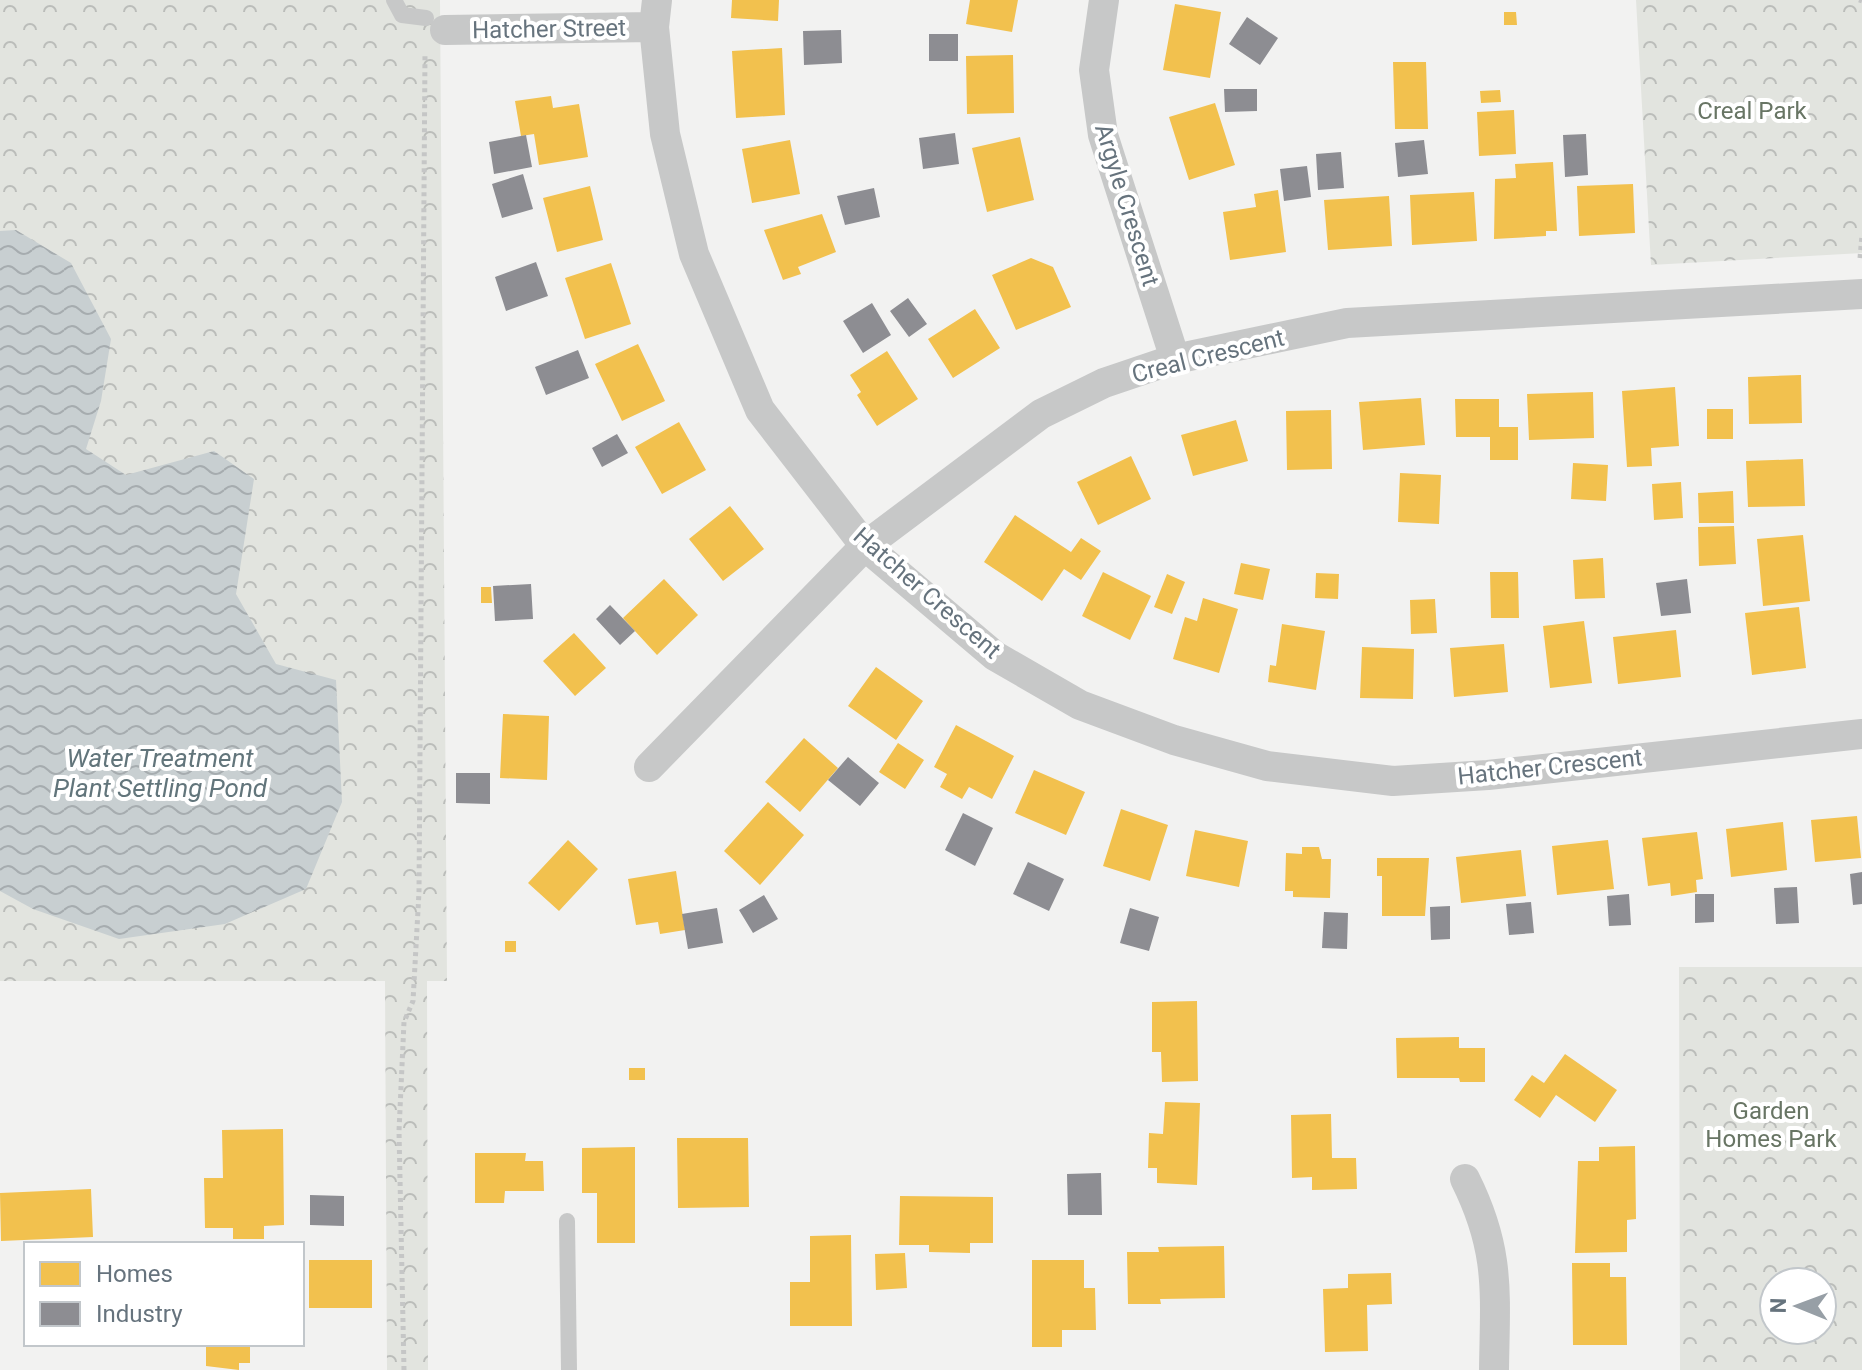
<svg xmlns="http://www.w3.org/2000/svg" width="1862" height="1370" viewBox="0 0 1862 1370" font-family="Roboto,sans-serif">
<defs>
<pattern id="park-crowns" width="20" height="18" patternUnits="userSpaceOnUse" patternTransform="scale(2)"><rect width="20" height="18" fill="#e2e4df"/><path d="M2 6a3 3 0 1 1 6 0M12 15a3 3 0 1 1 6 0" fill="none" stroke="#bbbdba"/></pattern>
<pattern id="water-waves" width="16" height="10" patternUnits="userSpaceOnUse" patternTransform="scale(2)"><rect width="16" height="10" fill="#c8cfd1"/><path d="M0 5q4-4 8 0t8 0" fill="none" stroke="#a6acaf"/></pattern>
</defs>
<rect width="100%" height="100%" fill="#f2f2f1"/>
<!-- park -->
<path fill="url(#park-crowns)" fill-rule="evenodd" d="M0,0H440L447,981H427L428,1370H387L385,981H0Z
M1636,0H1862V253L1651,265Z
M1679,967H1862V1370H1680ZM1774,1282H1822V1330H1774Z"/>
<!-- water -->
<path fill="url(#water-waves)" d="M16,230L71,263L111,339L101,401L86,449L126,475L214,451L254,479L236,594L276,664L336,680L342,802L306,889L225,924L119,939L33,909L0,891V231Z"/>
<!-- homes -->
<path fill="#f2c14e" d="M732,0H779L778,21L731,18Z
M970,0H1018L1012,32L966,24Z
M1175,4L1221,12L1210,78L1163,70Z
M1504,12H1516L1517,25H1504Z
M782,48L785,115L736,118L732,51Z
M1013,55L1014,113L967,114L966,56Z
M1393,62H1426L1428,129H1395Z
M1500,90L1501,102L1481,103L1480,91Z
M551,96L553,108L579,104L588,157L539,165L534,134L521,136L515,101Z
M1215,103L1235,165L1189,180L1169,117Z
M1514,110L1516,154L1479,156L1477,112Z
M1020,137L1034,200L987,212L972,148Z
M790,140L800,194L752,203L742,149Z
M1553,162L1557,231H1546V236L1494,239L1495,179L1516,178L1515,164Z
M1633,184L1635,233L1579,236L1577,186Z
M590,186L603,240L557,252L543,198Z
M1278,190L1286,252L1230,260L1223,212L1256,207L1254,194Z
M1474,192L1477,241L1412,245L1410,195Z
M1389,196L1392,246L1328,250L1324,200Z
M822,214L836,252L798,267L801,274L783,280L764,230Z
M1031,258L1053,267L1071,307L1016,330L992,275Z
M611,263L631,324L585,339L565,278Z
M975,309L1000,348L953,378L928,339Z
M638,344L665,401L622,421L595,364Z
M887,351L918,399L877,426L857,395L861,392L850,375Z
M1801,375L1802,423L1749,424L1748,377Z
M1675,387L1679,446L1651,448L1652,466L1627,467L1622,391Z
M1593,392L1594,438L1529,440L1527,394Z
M1421,398L1425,445L1363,450L1359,402Z
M1455,399H1499V427H1518V460H1490V437H1456Z
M1707,409H1733V439H1707Z
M1331,410L1332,469L1287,470L1286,411Z
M1236,420L1248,461L1193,476L1181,435Z
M679,422L706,470L662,494L635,447Z
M1131,456L1151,499L1098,525L1077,482Z
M1803,459L1805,506L1748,507L1746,461Z
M1573,463L1608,465L1606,501L1571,499Z
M1400,473L1441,475L1439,524L1398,522Z
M1681,482L1683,518L1654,520L1652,484Z
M1733,491L1734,523H1699L1698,493Z
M730,506L764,549L723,581L689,539Z
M1015,515L1071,552L1081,538L1101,551L1081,580L1064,569L1042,601L984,562Z
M1734,526L1736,564L1699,566L1698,527Z
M1803,535L1810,601L1763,606L1757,539Z
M1603,558L1605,598L1575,599L1573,560Z
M1241,563L1270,569L1263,600L1234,594Z
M1103,572L1151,596L1130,640L1082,616Z
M1490,572H1518L1519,618H1491Z
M1316,573L1339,574L1338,599L1315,598Z
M1167,574L1185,582L1172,614L1154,607Z
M664,579L698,615L657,655L623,618Z
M481,587H491L492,603H481Z
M1203,598L1238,609L1219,673L1173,659L1185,617L1197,621Z
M1435,599L1437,633L1411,634L1410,600Z
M1799,607L1806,668L1752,675L1745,613Z
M1584,621L1592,683L1550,688L1543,626Z
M1282,624L1325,631L1316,690L1268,682L1270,665L1276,666Z
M1676,630L1681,677L1618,684L1613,637Z
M574,633L606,668L575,696L543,661Z
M1504,644L1508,692L1454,697L1450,648Z
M1362,647L1414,649L1413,699L1360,698Z
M876,667L923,701L896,740L848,706Z
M503,714L549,716L547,780L500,778Z
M956,725L1014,756L992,799L969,787L962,799L940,787L947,774L934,767Z
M804,738L838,768L800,812L765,782Z
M898,743L924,760L905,789L879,772Z
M1034,770L1085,792L1066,835L1015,813Z
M768,802L804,835L760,885L724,851Z
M1121,809L1168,825L1150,881L1103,866Z
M1857,816L1861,858L1815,862L1811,820Z
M1783,822L1787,870L1731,877L1726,829Z
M1195,830L1248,841L1239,887L1186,876Z
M1697,832L1703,879L1696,880L1697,892L1671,896L1670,883L1648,886L1642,838Z
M568,840L598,869L559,911L528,883Z
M1608,840L1614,889L1557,895L1552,846Z
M1302,847H1319L1322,859H1331L1330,898L1293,897V891H1285L1286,853L1302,854Z
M1521,850L1526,896L1461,903L1456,857Z
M1377,858H1429L1425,916H1382V876H1377Z
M676,871L685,930L660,934L658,922L636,925L628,879Z
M505,941H516V952H505Z
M1197,1001L1198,1081L1162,1082L1161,1052H1152V1002Z
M1459,1037V1048H1485V1082H1460L1459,1078H1397L1396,1038Z
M1565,1054L1617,1090L1595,1122L1556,1095L1540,1118L1514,1100L1532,1075L1544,1083Z
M629,1068H645V1080H629Z
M1165,1102L1200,1103L1197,1185L1157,1183V1168H1148L1149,1133L1163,1134Z
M1331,1114L1332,1158H1356L1357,1189L1312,1190V1177L1292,1178L1291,1115Z
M283,1129L284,1225L264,1226V1239H233V1228H205L204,1178H223L222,1130Z
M677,1138H748L749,1207L678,1208Z
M1635,1146L1636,1219L1627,1220V1252L1575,1253L1578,1161H1599V1147Z
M635,1147V1243H597V1193H582V1148Z
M475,1153H526L525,1161H543L544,1191H505L504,1203H475Z
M91,1189L93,1237L1,1241L0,1193Z
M900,1196L993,1197V1243H970V1253L929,1252V1245H899Z
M851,1235L852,1326H790V1282H810V1236Z
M1224,1246L1225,1298L1160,1299L1161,1304H1128L1127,1252H1159L1158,1247Z
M905,1253L907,1288L876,1290L875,1254Z
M309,1260H372V1308H309Z
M1032,1260H1084V1288H1095L1096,1330H1062V1347H1032Z
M1572,1263H1610V1277H1626L1627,1345H1573Z
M1391,1273L1392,1304L1367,1305L1368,1351L1325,1352L1323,1289L1348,1288V1274Z
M206,1344H250V1363H239V1370L206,1366Z"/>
<!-- industry -->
<path fill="#8d8d92" d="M1247,17L1278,38L1260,65L1229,44Z
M841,30L842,63L804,65L803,31Z
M929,34H958V61H929Z
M1224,89H1257V111L1225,112Z
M955,133L959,164L923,169L919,138Z
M1586,134L1588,175L1565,177L1563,135Z
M526,135L532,167L494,174L489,142Z
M1424,140L1428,174L1398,177L1395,143Z
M1341,152L1344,188L1318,190L1316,154Z
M1307,166L1311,197L1284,201L1280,169Z
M523,174L533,209L502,218L492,184Z
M874,188L880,217L845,225L837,196Z
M536,262L548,296L506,311L495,277Z
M908,298L927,324L909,337L890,311Z
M872,303L891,335L863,353L843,321Z
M578,350L589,378L546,395L535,367Z
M617,434L628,453L602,467L592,448Z
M1687,579L1691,613L1661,616L1656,583Z
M531,584L533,619L495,621L493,586Z
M610,605L635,631L620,645L596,619Z
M848,757L879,783L860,806L828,780Z
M456,773H490V804L456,803Z
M963,813L993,828L975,866L945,850Z
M1028,862L1064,879L1049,911L1013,894Z
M1862,872V904L1853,905L1850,874Z
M1797,887L1799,923L1776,924L1774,888Z
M1629,894L1631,925L1609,926L1607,896Z
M1695,894H1714V922L1695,923Z
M764,895L778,919L753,933L739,910Z
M1531,902L1534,933L1509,935L1506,904Z
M1450,906V939L1431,940L1430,907Z
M717,908L723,943L688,949L682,914Z
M1130,908L1159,917L1149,951L1120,943Z
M1324,912L1348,913L1347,949L1322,948Z
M1101,1173L1102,1215H1068L1067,1174Z
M310,1195L344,1196V1226L310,1225Z"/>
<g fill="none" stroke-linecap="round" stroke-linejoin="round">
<!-- path -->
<path stroke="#c5c6c6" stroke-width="5" stroke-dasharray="4 4" stroke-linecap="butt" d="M1859,0L1862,1
M1860,258L1862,235
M404,1370L399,1131L404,1022L413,1001L419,892L425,53"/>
<!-- lane -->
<path stroke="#c7c8c8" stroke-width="16" d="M394,0L402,15L426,18
M567,1221L569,1370"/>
<!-- street -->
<path stroke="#c7c8c8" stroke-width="30" d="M657,0L654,27L665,134L694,254L760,410L865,546L995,656L1080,705L1174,740L1267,766L1393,781L1488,775L1862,734
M1104,0L1094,70L1103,135L1175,359
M445,30L654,27
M649,767L865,546L1041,414L1104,383L1175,359L1347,323L1862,294
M1465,1179C1501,1251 1495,1293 1494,1370"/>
</g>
<g text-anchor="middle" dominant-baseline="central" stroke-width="8" stroke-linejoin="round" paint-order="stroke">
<!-- street labels -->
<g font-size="24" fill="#66737d" stroke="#fff">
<text transform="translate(549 29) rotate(-1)">Hatcher Street</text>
<text transform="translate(1127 205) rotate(73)">Argyle Crescent</text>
<text transform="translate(1208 356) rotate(-14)">Creal Crescent</text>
<text transform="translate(927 593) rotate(41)">Hatcher Crescent</text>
<text transform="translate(1550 767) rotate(-6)">Hatcher Crescent</text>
</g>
<!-- park labels -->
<g font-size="24" fill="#687564" stroke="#fff">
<text x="1752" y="111">Creal Park</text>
<text x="1771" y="1111">Garden<tspan x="1771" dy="28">Homes Park</tspan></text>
</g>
<!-- water labels -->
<g font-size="26" font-style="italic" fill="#62757b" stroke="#fff">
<text x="160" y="758">Water Treatment<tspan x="160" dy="30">Plant Settling Pond</tspan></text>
</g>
</g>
<!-- legend -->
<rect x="24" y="1242" width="280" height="104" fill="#ffffff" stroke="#c2c7cb" stroke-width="2"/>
<rect x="40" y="1262" width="40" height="24" fill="#f2c14e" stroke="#c2c7cb" stroke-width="2"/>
<text x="96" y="1282" font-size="24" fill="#66737d">Homes</text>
<rect x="40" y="1302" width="40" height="24" fill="#8d8d92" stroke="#c2c7cb" stroke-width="2"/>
<text x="96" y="1322" font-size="24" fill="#66737d">Industry</text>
<!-- north arrow -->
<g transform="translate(1798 1306) rotate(271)"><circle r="38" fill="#ffffff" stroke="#c2c7cb" stroke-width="2"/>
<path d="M0-6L14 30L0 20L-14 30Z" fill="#979fa6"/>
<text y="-12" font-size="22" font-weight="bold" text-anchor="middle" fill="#66737d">N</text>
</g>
</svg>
